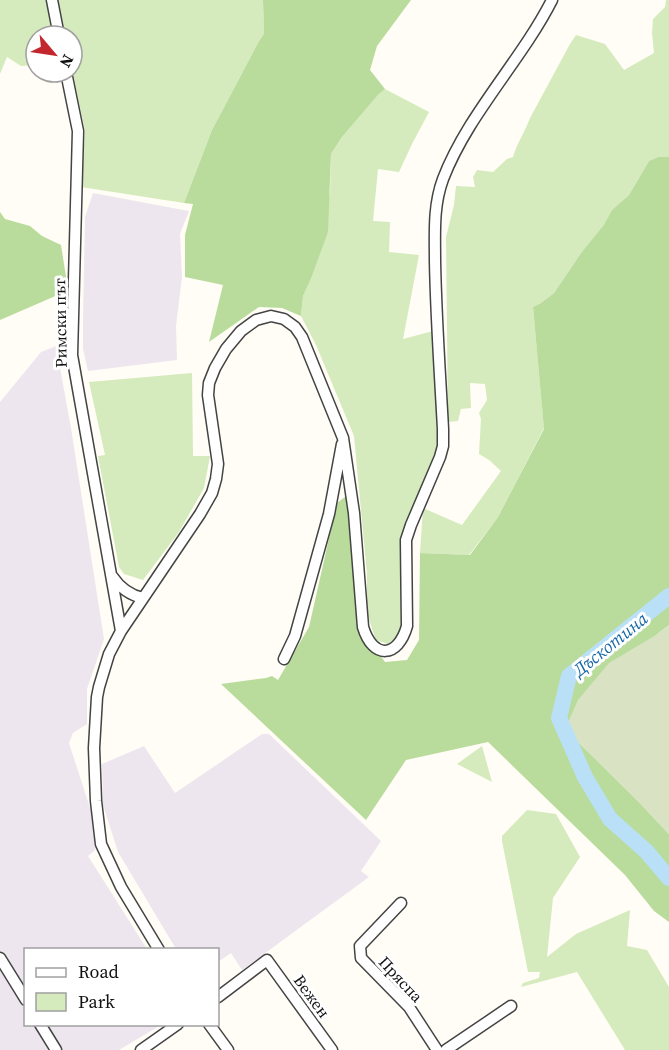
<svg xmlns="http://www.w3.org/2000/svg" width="669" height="1050" viewBox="0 0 669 1050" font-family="'Source Serif 4',serif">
<rect width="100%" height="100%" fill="#fffdf5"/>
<!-- industrial -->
<path fill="#eee6ef" d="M93,193L189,211L180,234L182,277L176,326L177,360L88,371L83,349V318L85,217Z
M56,346L71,428L104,639L87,689V724L73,733L69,743L91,811L95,850L88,856L147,949L26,950V1024L161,1025L119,1050H0V402L41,352Z
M262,734H269L381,841L361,871L369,877L242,970L231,953L218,962V950L176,949L118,852L103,805L102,764L144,746L175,793Z"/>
<!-- green -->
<path fill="#d5ebbd" d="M0,0H47L55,36H36V65L21,66L7,57L0,74Z
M57,0H263L264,34L259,41L212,130L184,203L81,187L85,131L72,69V36H65Z
M666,0H669V157H658L649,161L629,195L612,210L605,225L581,253L554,293L541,303L533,307L544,428L498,517L469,555L420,553L423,508L462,525L501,471L489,460L479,454L481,419L479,413L487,400L485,384L470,383L471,408L461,409L458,421L448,422L446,237L454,205L456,186L475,187L473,177L477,170L493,172L507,159L513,157C517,143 525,132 530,118L570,44L576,35L605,44L624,70L654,53L652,33L653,19L665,7Z
M385,89L429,112L412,144L399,172L378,169L373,221L390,222L389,252L419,255L403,339L437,330L442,420L437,458L410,518L401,548L402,633L391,645L376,640L367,614V574L354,436L316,345L301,316L303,296L310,281L330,192L331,154L342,137L378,95Z
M192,373L193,456H210L204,488L179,532L143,580L124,574L119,567L98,456L105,455L89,382Z
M482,746L492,782L457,764Z
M527,810L556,814L580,857L553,898L547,957L576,934L630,910L627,946L647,950L669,987V1050H625L577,972L521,987L523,983L539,978L540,972H528L502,841V836Z"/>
<!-- forest -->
<path fill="#b9dc9c" d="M263,0H411L377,46L370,70L385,89L378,95L342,137L331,154L328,232L310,281L303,296L301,316L282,308L259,307L209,342L223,285L185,277V235L193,204L184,203L212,130L259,41L264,34Z
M658,157H669V625L656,635L565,729L639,802L669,834V922L654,911L625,875L488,742L406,760L366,820L221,684L266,678L272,676L278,680L309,627L337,503L350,493L365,633L385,662L407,660L419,640L420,553L470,555L498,517L544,429L533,307L541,303L554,293L581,253L604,225L612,210L629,195L649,161Z
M0,212L5,219L30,226L42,236L61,245L67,283V291L0,320Z"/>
<!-- cemetery -->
<path fill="#d9e3c4" d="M669,625V834L639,802L565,729L578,700L609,663L656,635Z"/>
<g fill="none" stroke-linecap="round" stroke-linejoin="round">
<!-- river -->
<path stroke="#b9e0f7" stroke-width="16" d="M669,596L569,676L559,718L585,777L610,819L646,851L669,878"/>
<!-- minor casing -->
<g stroke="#444" stroke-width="13">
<path id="minor" d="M52,0L59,36
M66,72L78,131L72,355L121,631
M112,576C120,588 129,595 143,598
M284,659L295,636L329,514L342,444
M401,903L360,946L361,958L409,1007L437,1050
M159,950L121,887L101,844L96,801L94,748L97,697L99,687L109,654L121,631L200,514L212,493L216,479L218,464L208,395L209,383L215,368L226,349L241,331L256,320L271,316L284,319L295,327L302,337L343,438L354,513L363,627C373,660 398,658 407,626L406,540L411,525L440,457L443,446V429C440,373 436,317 435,261C435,233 433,206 443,179C468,114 521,61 552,0
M0,958L26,1000
M218,997L267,960L332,1050
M40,1024L56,1050
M209,1024L228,1050
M141,1050L178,1024
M446,1050L511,1006"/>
</g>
<!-- minor -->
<use href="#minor" stroke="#fff" stroke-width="10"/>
</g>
<g text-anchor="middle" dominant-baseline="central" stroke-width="6" stroke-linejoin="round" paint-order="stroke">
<!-- street labels -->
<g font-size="16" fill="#111" stroke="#fff">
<text transform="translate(60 323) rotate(-91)">Римски път</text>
<text transform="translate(401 979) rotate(47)">Пряспа</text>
<text transform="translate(312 996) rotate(54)">Вежен</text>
</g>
<!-- water labels -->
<g font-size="18" font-style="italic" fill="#1768a6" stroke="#fff">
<text transform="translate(610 644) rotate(-39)">Дъскотина</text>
</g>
</g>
<!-- legend -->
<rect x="24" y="948" width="195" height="78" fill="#ffffff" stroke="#a0a0a0" stroke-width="1.5"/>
<rect x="36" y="968" width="30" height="9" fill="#ffffff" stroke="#a0a0a0" stroke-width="1.5"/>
<text x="78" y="978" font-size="18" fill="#111111">Road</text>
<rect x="36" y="993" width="30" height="18" fill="#d5ebbd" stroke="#a0a0a0" stroke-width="1.5"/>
<text x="78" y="1008" font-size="18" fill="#111111">Park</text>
<!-- north arrow -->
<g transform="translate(54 54) rotate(119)"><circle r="28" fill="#ffffff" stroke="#a0a0a0" stroke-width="1.5"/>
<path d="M0-4.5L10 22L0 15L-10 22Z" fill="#c4262e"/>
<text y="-9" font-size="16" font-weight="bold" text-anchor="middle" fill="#111111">N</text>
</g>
</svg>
